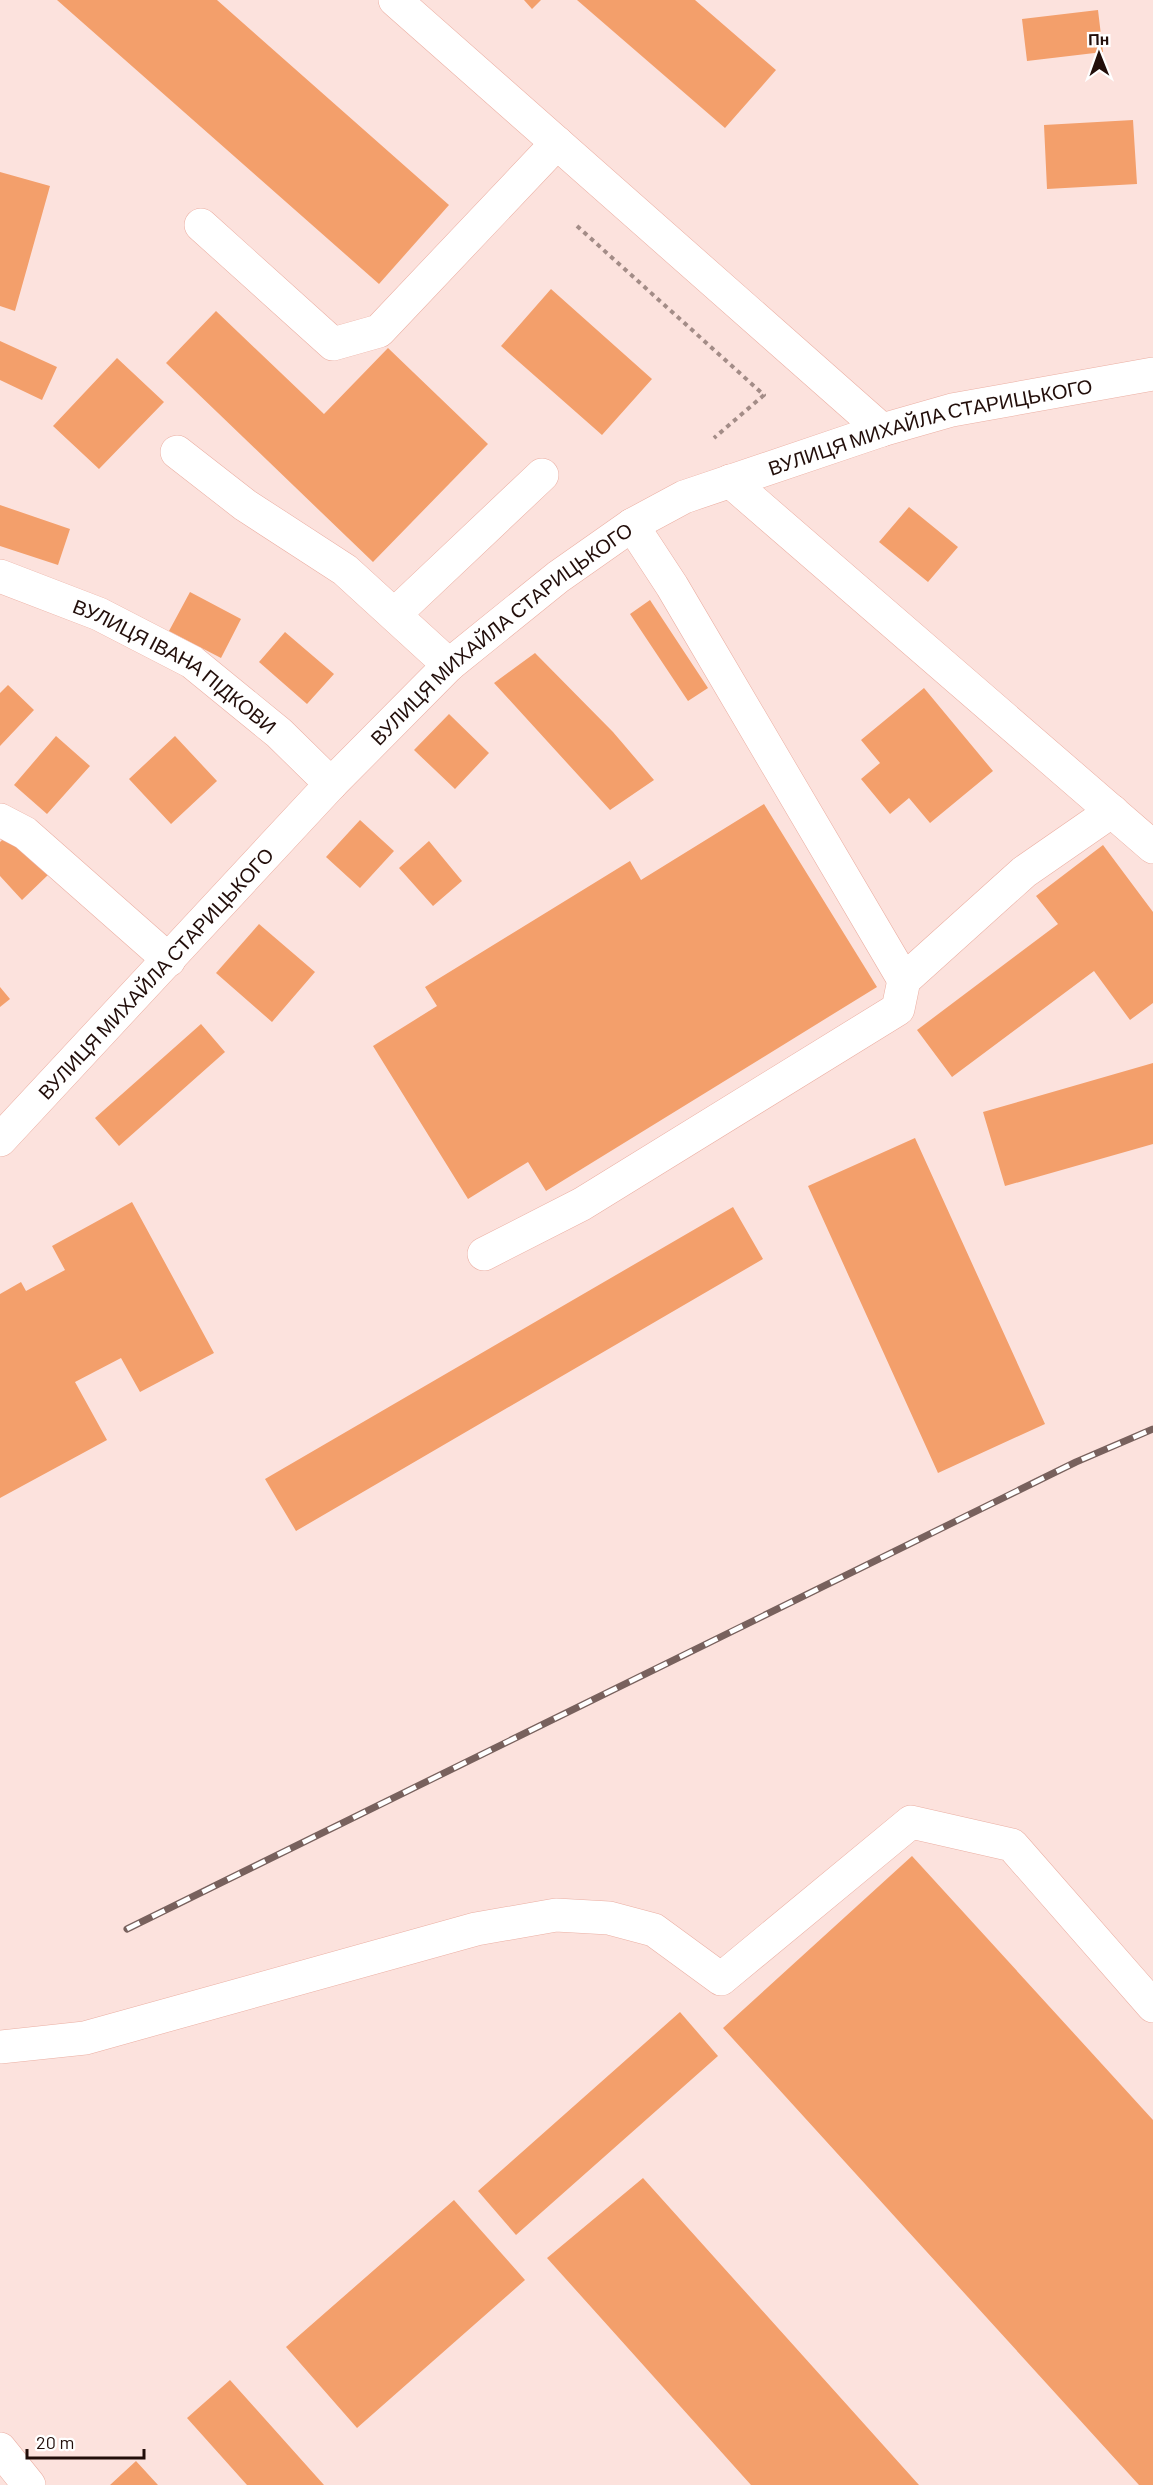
<svg xmlns="http://www.w3.org/2000/svg" width="1153" height="2485" viewBox="0 0 1153 2485" font-family="Barlow,sans-serif">
<rect width="100%" height="100%" fill="#fce2dd"/>
<!-- building -->
<path fill="#f39f6b" d="M57,0H217L449,205L379,284Z
M524,0H541L532,9Z
M577,0H695L776,70L725,128Z
M1098,10L1103,52L1027,61L1022,19Z
M1133,120L1137,184L1047,189L1044,125Z
M0,172L50,186L15,311L0,306Z
M551,289L652,379L602,435L501,346Z
M216,311L324,414L388,348L488,444L373,562L166,363Z
M0,341L57,367L42,400L0,380Z
M117,358L164,402L99,469L53,426Z
M0,505L70,529L58,565L0,546Z
M909,507L958,547L928,582L879,542Z
M190,592L241,619L221,658L169,631Z
M650,600L708,688L688,701L630,614Z
M285,632L334,674L307,704L259,662Z
M535,653L613,732L654,780L610,810L494,683Z
M8,685L34,710L0,746V693Z
M924,688L993,771L930,823L909,798L890,814L861,779L880,763L861,740Z
M449,714L489,753L455,789L414,750Z
M56,736L90,766L47,814L14,785Z
M175,736L217,781L171,824L129,779Z
M764,804L877,987L546,1191L528,1162L468,1199L373,1046L437,1006L425,987L630,861L641,880Z
M360,820L394,851L360,888L326,857Z
M10,832L49,874L22,900L0,876V842Z
M429,841L462,881L433,906L399,868Z
M1103,845L1153,912V1003L1130,1020L1094,971L952,1077L917,1030L1058,924L1036,896Z
M259,924L315,972L272,1022L216,973Z
M0,987L10,999L0,1007Z
M201,1024L225,1052L119,1146L95,1118Z
M1153,1063V1144L1005,1186L983,1112Z
M915,1138L1045,1424L938,1473L808,1186Z
M132,1202L214,1353L140,1392L121,1358L75,1382L107,1440L0,1498V1294L21,1282L26,1291L65,1270L52,1246Z
M733,1207L763,1259L296,1531L265,1479Z
M912,1856L1153,2120V2485H1139L723,2028Z
M680,2012L718,2056L516,2235L478,2191Z
M643,2178L919,2485H751L547,2258Z
M454,2200L525,2280L357,2428L286,2347Z
M230,2380L324,2485H247L187,2418Z
M136,2461L158,2485H110Z"/>
<g fill="none" stroke-linecap="round" stroke-linejoin="round">
<!-- minor casing -->
<g stroke="#ebafa3" stroke-width="34">
<g id="minor">
<path d="M395,0L882,430"/>
<path d="M201,225L333,344L379,331L557,143"/>
<path d="M177,452L245,505L345,570L449,665"/>
<path d="M730,481L1153,847"/>
<path d="M632,525L672,586L904,980"/>
<path id="s1" d="M0,576L99,614L192,662L279,733L331,784"/>
<path d="M395,614L542,475"/>
<path d="M0,820L25,833L169,960"/>
<path id="s2" d="M0,1140L331,784L449,665L558,577L632,525L684,497L882,430L952,410L1153,374"/>
<path d="M484,1254L582,1204L898,1009L904,980L1024,872L1112,811"/>
<path d="M0,2047L85,2038L476,1929L556,1915L609,1918L654,1930L721,1979L911,1822L1012,1845L1153,2006"/>
<path d="M0,2449L29,2485"/>
</g>
</g>
<!-- path -->
<path stroke="#a38c87" stroke-width="4" stroke-dasharray="4.5 4.5" stroke-linecap="butt" d="M577,226L764,395L714,438"/>
<!-- minor -->
<use href="#minor" stroke="#fff" stroke-width="33"/>
<!-- rail casing -->
<g stroke="#78615d" stroke-width="7">
<path id="rail" d="M127,1929L1076,1462L1153,1429"/>
</g>
<!-- rail -->
<use href="#rail" stroke="#fff" stroke-width="4.5" stroke-dasharray="14" stroke-linecap="butt"/>
</g>
<g text-anchor="middle" dominant-baseline="central" stroke-width="6" stroke-linejoin="round" paint-order="stroke">
<!-- street labels -->
<g font-size="20" fill="#220e0a" stroke="#fff">
<text stroke="none"><textPath href="#s2" startOffset="1200">ВУЛИЦЯ МИХАЙЛА СТАРИЦЬКОГО</textPath></text>
<text stroke="none"><textPath href="#s2" startOffset="714">ВУЛИЦЯ МИХАЙЛА СТАРИЦЬКОГО</textPath></text>
<text stroke="none"><textPath href="#s1" startOffset="198">ВУЛИЦЯ ІВАНА ПІДКОВИ</textPath></text>
<text stroke="none"><textPath href="#s2" startOffset="228">ВУЛИЦЯ МИХАЙЛА СТАРИЦЬКОГО</textPath></text>
</g>
</g>
<!-- north arrow -->
<g transform="translate(1099 54) rotate(359)" stroke="#ffffff" stroke-width="4.5" paint-order="stroke">
<path d="M0-4.5L10 22L0 15L-10 22Z" fill="#220e0a"/>
<text y="-9" font-size="16" font-weight="bold" text-anchor="middle" fill="#220e0a">Пн</text>
</g>
<!-- scale -->
<path d="M27 2449v9h117v-9" fill="none" stroke="#220e0a" stroke-width="3"/>
<text x="36" y="2449" font-size="18" fill="#220e0a" stroke="#ffffff" stroke-width="4.5" paint-order="stroke">20 m</text>
</svg>
